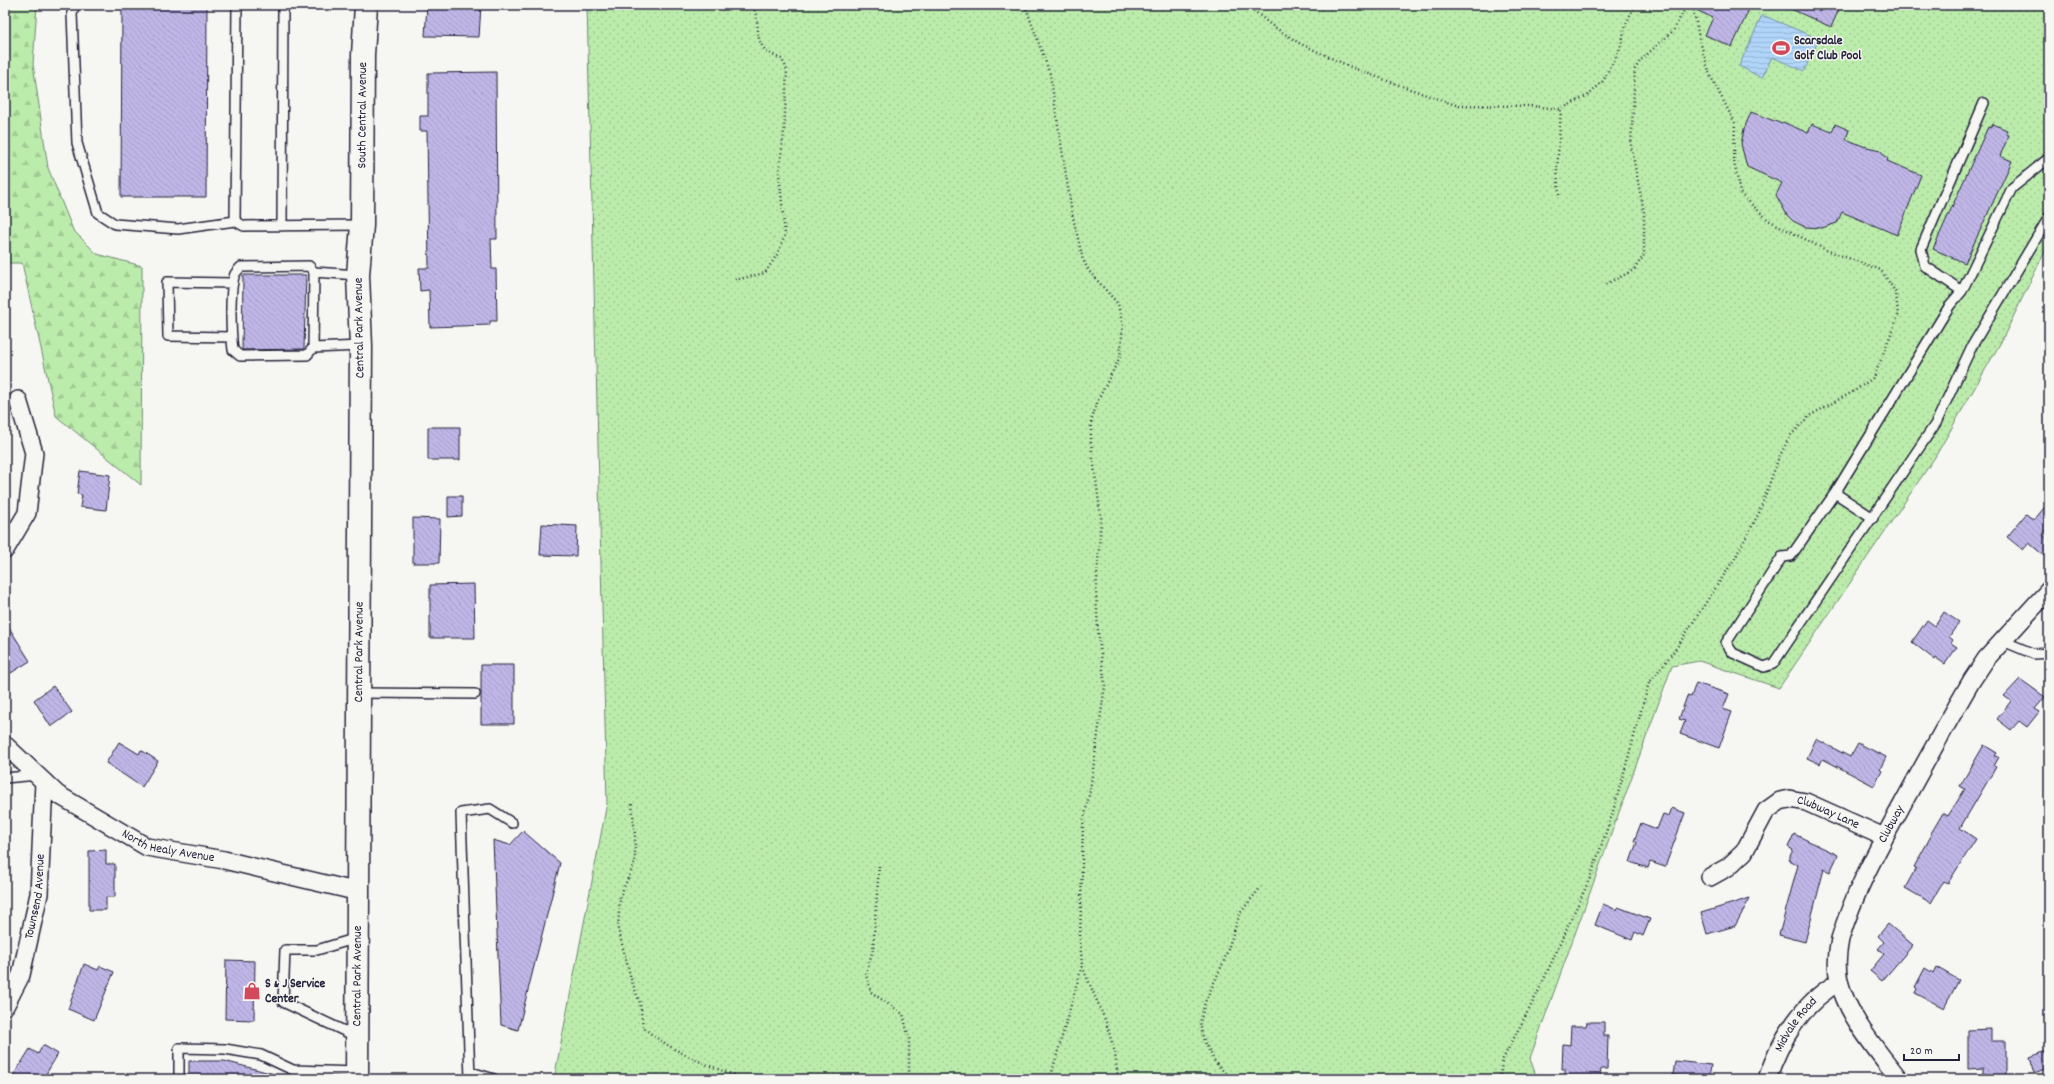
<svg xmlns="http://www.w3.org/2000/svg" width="2054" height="1084" viewBox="0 0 2054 1084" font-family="Dekko,sans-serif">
<defs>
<pattern id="grass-dots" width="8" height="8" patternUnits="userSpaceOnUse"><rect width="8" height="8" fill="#bcecab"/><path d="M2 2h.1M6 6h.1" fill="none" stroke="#a1ca94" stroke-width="1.8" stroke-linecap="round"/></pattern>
<pattern id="forest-firs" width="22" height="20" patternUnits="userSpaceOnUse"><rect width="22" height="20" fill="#bcecab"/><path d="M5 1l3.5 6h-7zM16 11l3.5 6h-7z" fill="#a1ca94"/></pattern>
<pattern id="water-rules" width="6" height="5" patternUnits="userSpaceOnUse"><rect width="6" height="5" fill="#b0d5f9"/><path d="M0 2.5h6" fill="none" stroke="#97b7d6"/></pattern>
<pattern id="building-back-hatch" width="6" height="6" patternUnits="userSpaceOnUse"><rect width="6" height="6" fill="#bfb6e7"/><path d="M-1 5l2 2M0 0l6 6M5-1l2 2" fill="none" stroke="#a49cc7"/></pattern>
</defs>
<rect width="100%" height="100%" fill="#f6f6f2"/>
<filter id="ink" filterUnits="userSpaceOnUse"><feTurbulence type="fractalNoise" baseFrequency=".025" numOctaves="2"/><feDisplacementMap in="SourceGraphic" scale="8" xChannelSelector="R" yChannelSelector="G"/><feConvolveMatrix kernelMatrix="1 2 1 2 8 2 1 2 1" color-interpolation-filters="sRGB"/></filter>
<g filter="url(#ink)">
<!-- grass -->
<path fill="url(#grass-dots)" stroke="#6f8773" d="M587,5H2049V243L2001,342L1935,457L1779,688L1699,661L1672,666L1530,1058L1537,1079H554L607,803Z"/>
<!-- forest -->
<path fill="url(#forest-firs)" stroke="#6f8773" d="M5,5H37L33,64L48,168L73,230L97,254L142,266L141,485L56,416L22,263H5Z"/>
<!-- water -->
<path fill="url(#water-rules)" stroke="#778dad" d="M1762,15L1819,39L1804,71L1772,57L1762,78L1739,66Z"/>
<!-- building -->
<path fill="url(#building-back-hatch)" stroke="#22223b" d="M122,5H207L206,197H121Z
M427,5H481L479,37L425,36Z
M1686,5H1751L1732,47L1705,35L1713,18Z
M1782,5H1841L1831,27Z
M496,72L497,239H491L492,269H496L497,321H490V325L430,327L429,290L420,291L419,268H429L427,131H420V116H428V73Z
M1751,112L1782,124L1783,122L1808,133L1812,124L1832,132L1835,124L1849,130L1846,139L1863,146L1880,150L1888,159L1887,161L1921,175L1897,235L1842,212L1837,223L1822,228L1805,227L1793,221L1787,215L1776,195L1782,183L1747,167L1741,144L1744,129Z
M1993,124L2007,130L2006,134L2009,135L2000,156L2012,161L1965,263L1933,249L1988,127L1991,128Z
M243,275H306L304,349L242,350Z
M428,427H460V460H428Z
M80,471L110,475L106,510L80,507L82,495L77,494Z
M448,496H462V516L448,517Z
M2049,502V526L2042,534L2049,540V560L2029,543L2023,550L2007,537L2026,514L2034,520Z
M413,518L440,519L439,563H413Z
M542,524L577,526L576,556L540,555Z
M474,584L475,638H430V585Z
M1944,612L1959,622L1949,637L1953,640L1951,643L1957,647L1945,664L1936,658L1935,660L1912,642L1927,620L1935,626Z
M5,621L30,661L11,673L5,664Z
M481,665H514V724H481Z
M2020,679L2045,697L2035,709L2039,712L2027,727L2019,721L2011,730L1997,719L2011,701L2004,696Z
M1696,683L1729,694L1723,709L1732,712L1719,748L1680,734L1685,721L1679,719L1687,696L1691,697Z
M53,686L72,712L51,727L34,700Z
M1816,739L1850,757L1858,743L1886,757L1880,769L1882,771L1874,786L1823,759L1820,764L1807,758Z
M119,742L139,754L141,750L158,761L142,787L106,763Z
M1984,745L1997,753L1995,756L1999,757L1994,766L1996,767L1960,828L1976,839L1948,883L1944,881L1931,903L1905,888L1916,868L1914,867L1931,836L1930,835L1943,813L1948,816L1965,789L1960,786Z
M1672,808L1685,813L1665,867L1650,862L1648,868L1630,862L1637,842L1634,841L1641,823L1657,829L1663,814L1669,816Z
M523,831L560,863L518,1030L501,1025L493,840L510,845Z
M1794,834L1838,855L1830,872L1824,869L1805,942L1779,935L1798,865L1788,860L1793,850L1788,847Z
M106,850V864H115V897H106V910H89V851Z
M1750,898L1735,926L1707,934L1701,913Z
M1603,904L1617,910L1618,907L1650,919L1643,936L1635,932L1632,940L1595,925Z
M1888,924L1913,945L1882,981L1870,971L1884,954L1878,949L1884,942L1878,936Z
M226,960L255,961L254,1020L225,1019Z
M84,964L98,970L100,966L114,972L94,1020L68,1009Z
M1936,967L1959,980L1944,1008L1915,993L1917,989L1915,987L1925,968L1933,973Z
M1587,1022H1604V1036H1608L1607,1069H1601L1600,1079H1565V1069H1562L1563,1044L1570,1045L1571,1026H1586Z
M1991,1029V1041H2006V1079H1988V1074H1983V1068L1968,1069V1030Z
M43,1045L58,1054L43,1079H11L30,1049L38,1054Z
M2049,1050V1068L2035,1073L2030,1057Z
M189,1061H224L274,1074L273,1079H189Z
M1675,1061L1711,1065L1709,1079H1680V1076L1673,1075Z"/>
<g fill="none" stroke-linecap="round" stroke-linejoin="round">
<!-- service casing -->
<g stroke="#22223b" stroke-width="12">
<path id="service" d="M75,5L72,13L77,143L98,213L115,224L178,229L235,221
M237,5L235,221L244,226L362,225
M2049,158L2012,188L1962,291L1950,305L1835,493L1791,556L1782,557L1726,643L1733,653L1764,667L1773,664L1936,423L1972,346L2049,217
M282,226L283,5
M358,275L314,272L309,266L241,267C239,269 237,271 235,274C229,289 231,333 233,350L240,356L307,355L313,348L361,346
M1962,291L1925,266L1921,249L1984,103
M232,337L168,336L167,282L233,283
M313,348L314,272
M1835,493L1873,518
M2003,641L2034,654L2049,653
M360,693L475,694
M5,778L37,775
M357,1037L283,1002L285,950H317L357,938
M471,1072L494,1079
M179,1079V1048L225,1049L261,1055L293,1070L357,1072
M470,1079L461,813L490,809L512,823"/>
</g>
<!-- minor casing -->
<g stroke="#22223b" stroke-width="20">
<g id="minor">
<path d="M5,550L27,513L34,453L18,400"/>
<path id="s1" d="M5,745L57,794L147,847L224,860L359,892"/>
<path id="s2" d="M1710,877L1728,867L1744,852L1766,811L1780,801L1789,799L1806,802L1884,837"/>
<path id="s3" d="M5,1006L21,975L39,894L44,782"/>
<path id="s4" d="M1767,1079C1780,1040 1803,1002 1839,982"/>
<path id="s5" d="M1899,1079C1877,1050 1848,1017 1839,981C1836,967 1837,953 1840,939C1854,892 1879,847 1902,805C1925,763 1948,721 1972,680L1986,659L2049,590"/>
</g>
</g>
<!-- primary casing -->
<g stroke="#22223b" stroke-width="25">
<g id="primary">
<path id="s6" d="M357,1079L361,346L358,275L362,225L363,55L366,5"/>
</g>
</g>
<!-- path -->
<path stroke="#22223b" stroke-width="2.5" stroke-dasharray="1 3" stroke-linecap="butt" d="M1025,5L1050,74L1072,213L1083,260L1089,271L1118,304L1123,326L1120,357L1098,400L1091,422V443L1101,518L1096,593L1098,632L1105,685L1090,790L1083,825L1080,939L1082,966L1106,1022L1115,1053L1118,1079
M1243,5L1251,8L1271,25L1299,43L1353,68L1429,96L1456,105L1530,106L1561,109L1590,94L1603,81L1620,49L1626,24L1635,5
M1559,195L1557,172L1561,109
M735,280L765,273L778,253L785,235L779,172L784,132L787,70L782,59C749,48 763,30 753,5
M1606,284L1634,270L1644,255V212L1631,146L1635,69L1641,60L1673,31L1687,5
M632,804L635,834V863L620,896L618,929L631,979L640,1003L643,1027C671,1052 709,1066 745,1079
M879,866L873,949L866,974L871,992L903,1014L909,1039V1079
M1050,1079L1082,966
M1231,1079L1215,1062L1204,1041L1200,1023L1205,1002L1224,961L1240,913L1261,887
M1499,1079L1503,1059L1538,992L1590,878L1612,815L1649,683L1675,650L1735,558L1759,513L1779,457L1791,435L1809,416L1856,390L1874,377L1898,316L1896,293L1881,270L1826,250L1768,220L1740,193L1734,161L1735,123L1710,75L1699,38L1693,5"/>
<!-- service -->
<use href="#service" stroke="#f6f6f2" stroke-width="9"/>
<!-- minor -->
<use href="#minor" stroke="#f6f6f2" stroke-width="17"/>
<!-- primary -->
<use href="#primary" stroke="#f6f6f2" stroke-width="22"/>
</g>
</g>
<!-- icons -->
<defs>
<g id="stadium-bare" transform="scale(1.38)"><path d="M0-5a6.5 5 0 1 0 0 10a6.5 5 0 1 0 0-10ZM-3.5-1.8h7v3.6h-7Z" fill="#d1495b" stroke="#f6f6f2" stroke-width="2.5" paint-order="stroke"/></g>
<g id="shop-bare" transform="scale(1.38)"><path d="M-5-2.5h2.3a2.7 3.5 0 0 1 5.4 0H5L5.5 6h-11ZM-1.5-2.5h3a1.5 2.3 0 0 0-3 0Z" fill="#d1495b" stroke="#f6f6f2" stroke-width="2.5" paint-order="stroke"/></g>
</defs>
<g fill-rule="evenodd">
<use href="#stadium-bare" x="1781" y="48"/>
<use href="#shop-bare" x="252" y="991"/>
</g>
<g text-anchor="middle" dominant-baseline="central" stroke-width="3" stroke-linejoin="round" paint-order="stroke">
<!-- poi labels -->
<g font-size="13" font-weight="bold" fill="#22223b" stroke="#f6f6f2" text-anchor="start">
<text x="1794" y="41">Scarsdale<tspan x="1794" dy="15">Golf Club Pool</tspan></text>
<text x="265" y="984">S &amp; J Service<tspan x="265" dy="15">Center</tspan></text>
</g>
<!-- street labels -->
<g font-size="13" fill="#22223b" stroke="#f6f6f2">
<text stroke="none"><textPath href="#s6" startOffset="964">South Central Avenue</textPath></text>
<text transform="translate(360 328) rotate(-91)">Central Park Avenue</text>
<text stroke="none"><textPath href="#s6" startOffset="427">Central Park Avenue</textPath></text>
<text stroke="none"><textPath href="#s2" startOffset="157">Clubway Lane</textPath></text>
<text stroke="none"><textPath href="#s5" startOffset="284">Clubway</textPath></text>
<text stroke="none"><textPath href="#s1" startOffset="196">North Healy Avenue</textPath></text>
<text stroke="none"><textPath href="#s3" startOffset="115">Townsend Avenue</textPath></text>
<text stroke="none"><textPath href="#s6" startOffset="103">Central Park Avenue</textPath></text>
<text stroke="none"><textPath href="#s4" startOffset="62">Midvale Road</textPath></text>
</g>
</g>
<!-- margin -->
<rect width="2054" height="1084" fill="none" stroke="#f6f6f2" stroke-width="20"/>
<rect x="10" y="10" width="2034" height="1064" fill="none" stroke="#22223b" stroke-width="1.5" filter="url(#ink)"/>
<!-- scale -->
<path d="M1904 1054v6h55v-6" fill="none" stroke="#22223b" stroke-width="2"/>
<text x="1910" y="1054" font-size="12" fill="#22223b" stroke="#f6f6f2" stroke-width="3" paint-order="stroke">20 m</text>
</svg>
